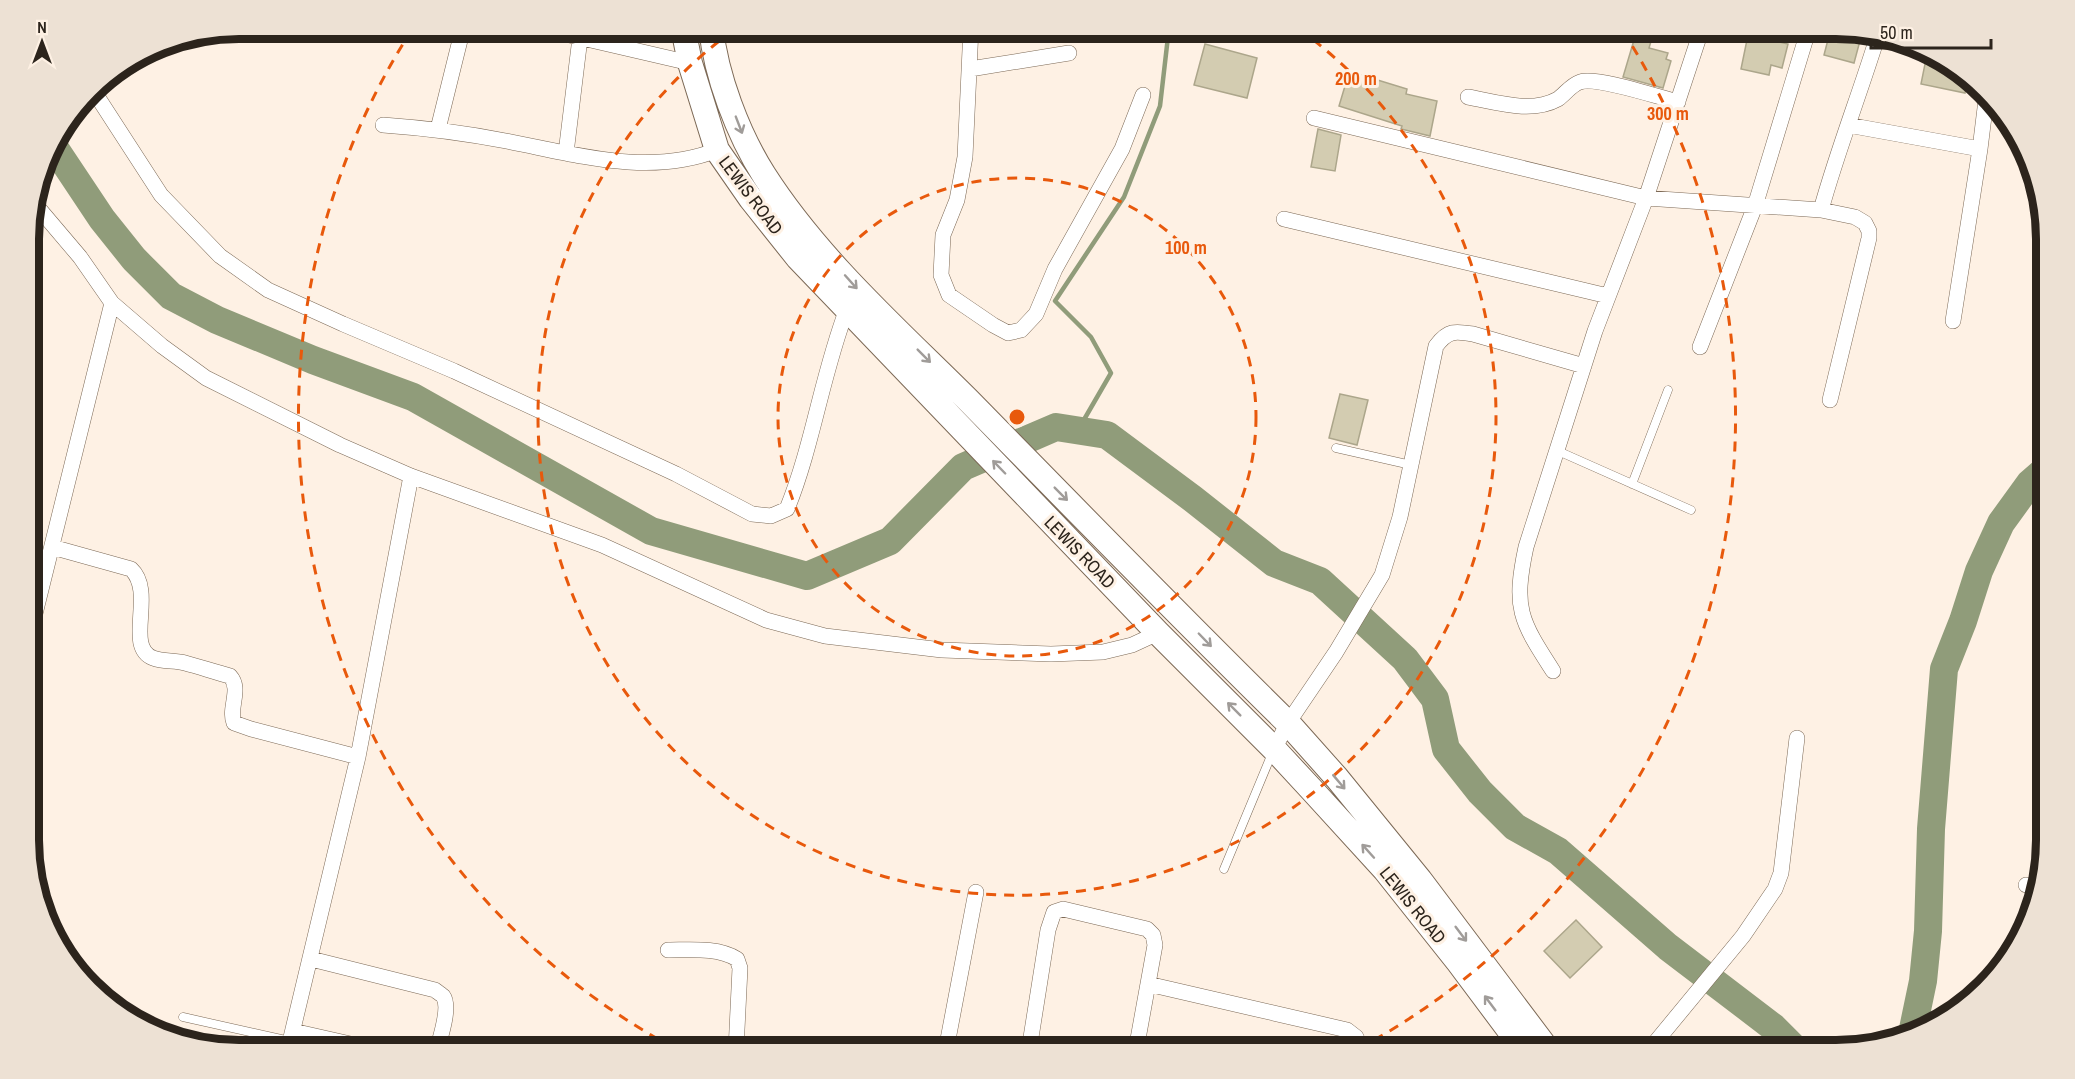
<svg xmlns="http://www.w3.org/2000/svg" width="2075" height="1079" viewBox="0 0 2075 1079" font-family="'Archivo Narrow',sans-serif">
<rect width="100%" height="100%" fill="#fef1e4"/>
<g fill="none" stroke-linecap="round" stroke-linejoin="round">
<!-- stream -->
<path stroke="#909c7a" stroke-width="4.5" d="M1078,430L1111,373L1091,337L1055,301L1124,197L1160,106L1169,28"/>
<!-- river -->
<path stroke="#909c7a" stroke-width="28" d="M52,144L102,219L134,259L171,296L217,320L313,360L413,397L651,531L807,576L890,541L963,467L1056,427L1107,435L1193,499L1274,563L1320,581L1405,659L1435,699L1446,749L1480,792L1515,827L1558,851L1668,947L1773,1027L1796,1050
M1913,1029L1923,981L1928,931L1931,829L1944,669L1963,621L1979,571L2001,523L2030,483L2045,470"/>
</g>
<!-- building -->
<path fill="#d3ccb1" stroke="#aca68b" stroke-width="1.5" d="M1606,28H1655L1649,48L1668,53L1666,59L1671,61L1663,88L1623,77L1634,40L1605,32Z
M1831,28L1861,37L1854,63L1824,55Z
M1748,35L1788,44L1782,68L1771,65L1769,75L1741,69Z
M1205,44L1257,58L1247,98L1194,85Z
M1926,59L1944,63L1967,84L1965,93L1921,84Z
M1358,74L1407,89L1406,94L1437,101L1430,136L1401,129L1402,126L1339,106L1345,86Z
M1318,129L1341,135L1335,171L1311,167Z
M1340,394L1368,400L1357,445L1329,438Z
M1576,920L1602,947L1570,978L1544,951Z"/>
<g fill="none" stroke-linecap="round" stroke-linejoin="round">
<!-- lane casing -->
<g stroke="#7c6956" stroke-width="9">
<path id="lane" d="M1336,448L1411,465
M1558,451L1691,510
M1632,484L1668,390
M1224,869L1273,751
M183,1017L290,1041"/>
</g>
<!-- street casing -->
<g stroke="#7c6956" stroke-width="16">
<path id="street" d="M539,28L690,63
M971,28L965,157L957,200L943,235L941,275L949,295L993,325L1008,333L1021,330L1036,314L1055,269L1122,149L1143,95
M970,69L1069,53
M93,90L161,195L220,256L268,290L343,324L454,371L676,474L752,514L771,516L787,509C813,445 822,374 847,309
M1468,97C1496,102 1531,114 1558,99C1565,94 1571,85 1580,82C1596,76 1658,97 1678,102
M1314,118L1646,198L1821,210L1855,217L1865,223L1869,231V238L1830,400
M383,125C425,128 465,133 506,141C575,154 649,177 717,150
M1848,125L1980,149L1986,100
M438,129L463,28
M566,153L580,38
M35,204L80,257L112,303L162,346L206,378L340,445L411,476L602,545L766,620L825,636L942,650L1051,654L1103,652L1132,645L1158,633
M1821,210C1837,152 1859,96 1877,38
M1284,219L1608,296
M2044,271L2045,268
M1953,321L1980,149
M1700,347L1755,206L1809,28
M52,547L131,569C156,592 124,647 153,658C163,662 175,660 185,663C200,667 215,672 230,676C242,689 228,708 234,723L251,729L358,757
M30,634L112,303
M1553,671C1520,620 1513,608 1526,547L1595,331L1646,198L1702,28
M1274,749L1288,723L1336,652L1382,575L1400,517L1436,346C1448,330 1455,331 1473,334L1584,366
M2026,885L2035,887
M668,950C690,950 718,947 737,959L740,968L736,1050
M311,959L435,990C436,991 442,995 443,996C451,1007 440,1038 437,1050
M1148,984L1347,1030L1356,1037L1362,1050
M293,1031L377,1050
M288,1050L358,757L411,476
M946,1050L976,892
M1029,1050L1048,930L1054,912L1063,909L1147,929L1153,935L1155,945L1136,1050
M1649,1050L1743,936L1775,889L1781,873L1797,738"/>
</g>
<!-- primary casing -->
<g stroke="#7c6956" stroke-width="26">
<path id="primary" d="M683,28L690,63L717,150L751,199L798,258L1158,633L1274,749L1312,790L1385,870L1459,963L1524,1050
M711,28C716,76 738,134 764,175C819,261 899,331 971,403C1076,510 1181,618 1288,723L1337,778L1420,880L1548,1050"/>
</g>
<!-- lane -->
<use href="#lane" stroke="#fff" stroke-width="8"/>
<!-- street -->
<use href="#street" stroke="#fff" stroke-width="15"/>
<!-- primary -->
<use href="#primary" stroke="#fff" stroke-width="24"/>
</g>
<!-- one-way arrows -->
<defs><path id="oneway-shaft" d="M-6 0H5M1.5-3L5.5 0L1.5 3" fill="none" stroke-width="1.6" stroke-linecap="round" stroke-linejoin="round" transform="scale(1.5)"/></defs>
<g stroke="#a09c99">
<use href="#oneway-shaft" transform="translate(739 125) rotate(69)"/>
<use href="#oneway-shaft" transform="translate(851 282) rotate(48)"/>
<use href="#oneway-shaft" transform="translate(924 356) rotate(45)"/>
<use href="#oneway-shaft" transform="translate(999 467) rotate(-134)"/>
<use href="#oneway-shaft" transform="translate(1061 494) rotate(45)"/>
<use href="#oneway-shaft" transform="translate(1205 640) rotate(46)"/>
<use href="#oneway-shaft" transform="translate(1234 709) rotate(-135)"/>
<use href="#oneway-shaft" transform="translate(1339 782) rotate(50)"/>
<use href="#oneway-shaft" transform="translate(1368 851) rotate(-132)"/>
<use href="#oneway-shaft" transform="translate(1461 934) rotate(53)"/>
<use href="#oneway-shaft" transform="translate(1490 1003) rotate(-127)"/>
</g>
<!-- distance rings -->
<g fill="none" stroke="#e8590c" stroke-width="3" stroke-dasharray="10 8">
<circle cx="1017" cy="417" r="239"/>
<path d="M1299 29A479 479 0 1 1 735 29"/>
<path d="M674 1048A718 718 0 0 1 411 31M1623 31A718 718 0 0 1 1360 1048"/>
</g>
<g text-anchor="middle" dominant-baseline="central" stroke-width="6" stroke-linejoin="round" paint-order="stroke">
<!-- street labels -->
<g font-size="18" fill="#2c241c" stroke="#fef1e4">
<text transform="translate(751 195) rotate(53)">LEWIS ROAD</text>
<text transform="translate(1080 552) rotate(46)">LEWIS ROAD</text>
<text transform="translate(1413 905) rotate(51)">LEWIS ROAD</text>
</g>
</g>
<!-- crop -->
<path d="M0 0H2075V1079H0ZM239 39H1836A200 200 0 0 1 2036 239V840A200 200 0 0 1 1836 1040H239A200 200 0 0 1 39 840V239A200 200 0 0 1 239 39Z" fill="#ede1d4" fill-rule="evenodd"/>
<path fill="none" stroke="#2c241c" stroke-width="8" d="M239 39H1836A200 200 0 0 1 2036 239V840A200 200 0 0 1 1836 1040H239A200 200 0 0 1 39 840V239A200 200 0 0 1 239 39Z"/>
<circle cx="1017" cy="417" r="9" fill="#e8590c" stroke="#fef1e4" stroke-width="3"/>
<g font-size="18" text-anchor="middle" font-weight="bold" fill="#e8590c" stroke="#fef1e4" stroke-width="6" stroke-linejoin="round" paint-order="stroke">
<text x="1356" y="85">200 m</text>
<text x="1668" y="120">300 m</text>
<text x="1186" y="254">100 m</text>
</g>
<!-- north arrow -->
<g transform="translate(42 42)" stroke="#fef1e4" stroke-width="4.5" paint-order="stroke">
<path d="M0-4.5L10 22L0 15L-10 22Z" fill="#2c241c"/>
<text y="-9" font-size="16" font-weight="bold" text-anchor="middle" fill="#2c241c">N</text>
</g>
<!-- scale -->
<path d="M1871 39v9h120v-9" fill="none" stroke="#2c241c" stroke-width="3"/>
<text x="1880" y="39" font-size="18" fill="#2c241c" stroke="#fef1e4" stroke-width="4.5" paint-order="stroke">50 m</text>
</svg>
